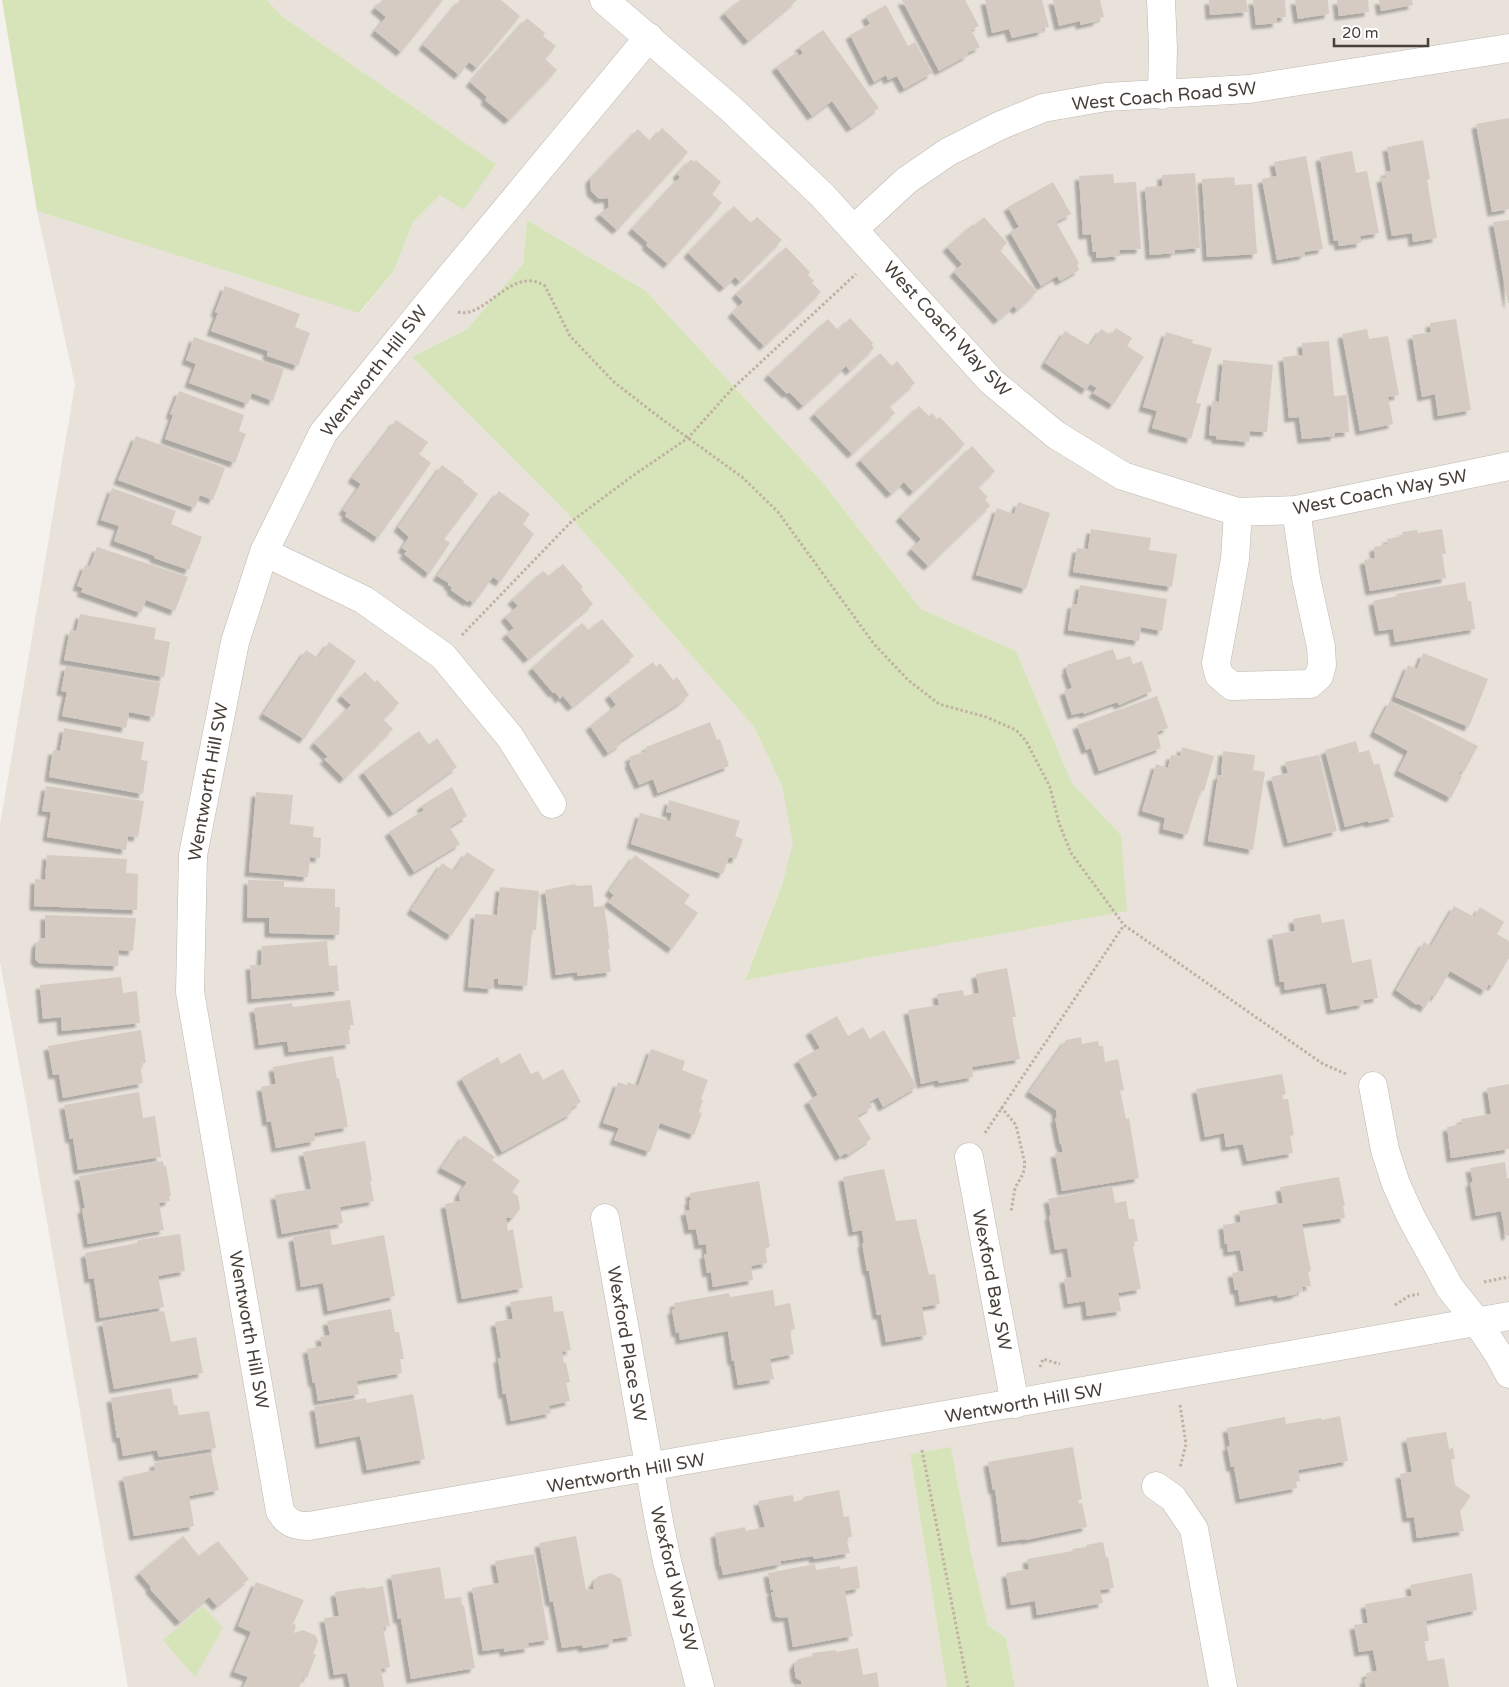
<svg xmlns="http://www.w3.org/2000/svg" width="1509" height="1687" viewBox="0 0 1509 1687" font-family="'Varela Round',sans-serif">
<defs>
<filter id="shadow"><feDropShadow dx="-4.5" dy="4.5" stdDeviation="1" flood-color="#0004"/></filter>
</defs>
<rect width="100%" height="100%" fill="#f5f1ec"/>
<!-- residential -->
<path fill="#e8e2db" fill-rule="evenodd" d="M267,0H1509V1687H1015L1006,1638L988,1625L971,1553L951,1448L910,1454L947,1687H128L27,1107L0,962V825L75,385L37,211L360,313L394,271L413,222L440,195L496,164L283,17ZM527,220L646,291L823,483L921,609L1016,651L1072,783L1121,835L745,979L782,885L794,843L782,786L754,727L565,511L412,357L467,329L523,264Z"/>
<!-- green -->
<path fill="#d7e4ba" d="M2,0H267L283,17L496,164L464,210L440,195L413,222L394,271L359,313L37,211Z
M527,220L646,291L823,483L921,609L1016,651L1072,783L1121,835L1127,911L745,980L782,885L793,843L782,786L754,727L565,511L412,357L467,329L523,264Z
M951,1447L971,1553L988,1625L1006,1638L1015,1687H947L910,1454Z
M203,1606L223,1628L195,1677L163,1640Z"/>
<!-- building -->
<path fill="#d5cbc3" filter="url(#shadow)" d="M382,0H443L401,52L375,31L386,17L375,8Z
M460,0H501L520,16L477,68L469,62L459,75L423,45Z
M740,0H797L748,41L724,13Z
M902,0H965L979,26L971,30L980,47L967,53L968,55L939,71Z
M985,0H1042L1049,27L1042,28L1043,31L1012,38L1009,29L992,33Z
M1053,0H1100L1104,17L1097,19L1098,21L1080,25V21L1059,26Z
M1209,0H1246L1248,12L1210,15Z
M1253,0H1285L1286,17L1277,18V23L1256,25Z
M1295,0H1328L1329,14L1298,19Z
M1337,0H1368L1369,12L1339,16Z
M1379,0H1412L1413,5L1381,11Z
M886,5L908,46L915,42L932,73L904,89L897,76L888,80L886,75L874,82L850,35L870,24L866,16Z
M527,18L545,33L543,36L556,46L545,59L557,70L509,120L485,100L487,97L470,82Z
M823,30L879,108L851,128L832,101L812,116L776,67L797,52L799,56L803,53L799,47Z
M1509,118V209L1492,212L1476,124Z
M662,128L688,152L617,230L599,214L609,207L608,198L599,199L591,191L590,179L638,129L651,142Z
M1423,140L1430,179L1427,180L1437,238L1413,242L1412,233L1392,236L1381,178L1386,177L1385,172L1391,171L1387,147Z
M1352,151L1356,173L1367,171L1379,233L1360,236L1361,243L1339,246L1338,240L1334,241L1320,157Z
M1306,156L1323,249L1304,252L1305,255L1277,260L1262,179L1277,176L1274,162Z
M691,159L694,162L696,160L721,182L712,194L722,203L668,264L646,245L648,243L632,229L680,177L677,174Z
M1195,173L1200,248L1175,250V253L1150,255L1145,187L1162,186V175Z
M1113,174L1114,183L1136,182L1141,249L1119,250L1120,256L1096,258V252H1093L1091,234L1083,235L1079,176Z
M1234,177L1235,185L1252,184L1257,254L1207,257L1202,179Z
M1053,182L1071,214L1056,222L1079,263L1077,265L1079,270L1060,281L1057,276L1041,286L1010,232L1019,227L1008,207Z
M734,206L751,223L757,217L782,240L740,282L735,277L724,288L688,253Z
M984,217L1007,243L1000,250L1037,292L1017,310L1014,306L998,320L954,272L962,264L947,247L973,224L974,226Z
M1509,220V303H1508L1493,222Z
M786,247L810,272L808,275L814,281L812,283L821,292L764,346L732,313L743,302L736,294Z
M225,286L300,314L295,327L310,333L298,366L267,356L268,351L211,331L218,313L215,312Z
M850,318L873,343L872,345L874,348L850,371L846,366L803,406L789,392L787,394L768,375L828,319L838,330Z
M1456,319L1471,410L1438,416L1435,394L1422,397L1412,335L1431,332L1430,323Z
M1116,328L1132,338L1127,346L1144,357L1113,405L1093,393L1097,388L1090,384L1086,390L1045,363L1065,331L1090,346L1101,329L1111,335Z
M1367,329L1369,339L1388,336L1399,395L1388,397L1393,424L1360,431L1342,334Z
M1166,332L1193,340L1192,343L1212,348L1196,403L1201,404L1191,439L1152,428L1157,411L1143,407Z
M194,337L284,369L273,401L252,393L248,404L189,383L196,364L186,360Z
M1329,341L1334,396L1347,395L1349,432L1335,433V436L1302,439L1299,417L1289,418L1283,357L1303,355L1302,343Z
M880,353L892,366L897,361L915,383L889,406L895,413L852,454L814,414Z
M1223,360L1273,365L1267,432L1250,431L1249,442L1216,439V436L1209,435L1212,401L1219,402Z
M179,391L244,415L239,431L246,434L235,463L165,439L173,415L170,414Z
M919,406L929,416L932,413L937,419L940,417L965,444L913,492L904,482L891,494L860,460Z
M396,420L428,442L419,454L431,463L378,538L345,516L347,513L343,510L361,484L352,478Z
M136,436L225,468L213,500L200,495L195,508L118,480Z
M972,446L995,471L978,487L988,497L985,499L990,506L928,566L911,549L921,539L900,517Z
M442,465L464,481L463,482L478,494L444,539L450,543L429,574L404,554L407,551L402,548L409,537L398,527Z
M112,488L176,511L171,524L202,537L189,570L154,558L155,556L114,541L119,526L101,520Z
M499,491L530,514L523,524L534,534L500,582L493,577L474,603L469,600L468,602L451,590L452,587L448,585L449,583L437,576L476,521Z
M1018,502L1050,513L1026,589L976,575L997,508L1014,514Z
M1091,529L1151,538L1149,550L1177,554L1172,587L1073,572L1077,548L1088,549Z
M1442,529L1446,554H1442L1446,578L1370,591L1364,560L1375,558L1374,547L1388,544L1387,539L1403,536L1402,532L1417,530L1418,533Z
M97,547L188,577L175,611L146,600L141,613L81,592L83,588L77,586L85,565L90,566Z
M563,564L583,587L581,589L593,604L528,659L506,634L514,628L505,617L518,606L512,600L542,572L543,571L549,576Z
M1465,582L1468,601H1471L1475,629L1395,642L1393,629L1379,631L1373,601L1397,596L1396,594Z
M1080,585L1167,599L1162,631L1141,627L1139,641L1068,630L1072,604H1077Z
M80,614L156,628L154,639L170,642L164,677L64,660L70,630L76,631Z
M602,619L634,656L572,707L563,696L560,699L555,692L553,693L532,668L582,623L589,630Z
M329,642L356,661L304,739L263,714L306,650L318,658Z
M1113,649L1117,660L1130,656L1133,664L1142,661L1152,691L1119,705L1117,702L1084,714L1083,712L1072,715L1064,691L1072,688L1066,670L1068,669L1067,665Z
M1423,653L1488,679L1469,727L1395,697L1408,665L1417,669Z
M653,662L656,667L660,663L673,680L677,677L689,695L681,702L620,741L621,744L608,753L590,726L616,705L609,695Z
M66,666L160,683L154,717L129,712L126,728L62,716L67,692L61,691Z
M365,672L375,682L377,680L399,703L383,719L393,729L344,779L324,759L328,757L314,743L351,705L341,696Z
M1157,696L1168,728L1157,732L1161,748L1099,771L1091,748L1086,750L1077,725Z
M1390,701L1478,746L1464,772L1461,770L1459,775L1462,777L1451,798L1398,771L1408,751L1374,732Z
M710,722L717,740L720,739L729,766L658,793L653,779L639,785L629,763L631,761L629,757L647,751L646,747Z
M64,728L144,742L141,760L148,761L143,794L49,777L53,750L60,751Z
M419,731L429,745L437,738L457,767L393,813L363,772Z
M1356,741L1359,753L1369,750L1374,765L1379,763L1394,817L1369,823L1368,821L1345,827L1325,750Z
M1182,747L1214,756L1204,791H1201L1187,835L1163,829L1165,818L1142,811L1156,764L1168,768L1171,755L1180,756Z
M1223,751L1255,755L1253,770L1265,772L1253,850L1208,841L1218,775H1221Z
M1319,755L1337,831L1288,843L1271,777L1288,773L1285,762Z
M46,786L144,801L138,837L128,836L126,850L47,837L51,812L42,811Z
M452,787L467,816L449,827L460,844L414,872L389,832L424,810L421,806Z
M256,792L293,795L290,824L314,827L313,837L321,838L320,858L310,857L308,877L249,872Z
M669,800L740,821L735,836L743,839L736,859L729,857L723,874L631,844L640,813L670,821L672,813L666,812Z
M467,852L495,870L451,936L411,910L442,863L454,871Z
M47,855L127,859L126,873L138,874L137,910L34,906L35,879L45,880Z
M635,855L690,895L684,903L698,913L672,949L608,902L614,895L609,891Z
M248,880L284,881V887L335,889V907H340L339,935L269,933V918H247Z
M575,884L576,886L592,885L594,907L604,906L609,939H608L610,949H608L611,972L578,976L577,972L556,975L545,890Z
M500,887L539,891L536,930H532L527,986L498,984V979H494L492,989L468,987L475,914L497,915Z
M1454,906L1474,917L1480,907L1504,922L1497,934L1509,941V958L1493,986L1489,984L1485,991L1450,971L1435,997L1432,995L1425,1008L1417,1003V1005L1396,990L1424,942L1431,946Z
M1320,914L1322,923L1344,919L1352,963L1371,959L1378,998L1363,1000L1364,1004L1331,1010L1326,983L1285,990L1284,982H1280L1272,935L1295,931L1293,919Z
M45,915L136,918L133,951L119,950L118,966L39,963L35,959L36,944L40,939L45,938Z
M327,941L329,966L337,965L339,991L252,999L250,965H261L262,946Z
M1007,968L1016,1017H1012L1020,1059L972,1067L973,1077L939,1083L938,1080L921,1084L908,1010L939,1005L937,994L963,990L964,996L979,993L976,974Z
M121,977L123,993L137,991L140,1023L62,1031L61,1017L43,1019L40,985Z
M350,1000L354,1025H348L350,1044L289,1052L287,1041L259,1045L254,1008L292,1003L293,1007Z
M837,1016L848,1036L863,1027L870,1039L884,1030L917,1087L883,1107L878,1097L869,1102L872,1107L857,1116L871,1139L848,1155L846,1153L840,1157L808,1101L818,1095L798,1060L820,1048L810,1031Z
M141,1030L146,1063L140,1064L143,1083L63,1098L59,1074L53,1075L48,1046Z
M1081,1037L1082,1044L1098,1041L1099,1046H1103L1105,1062L1118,1059L1124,1090L1120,1091L1126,1119L1129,1118L1139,1178L1062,1191L1055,1153L1063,1152L1061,1144H1060L1055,1118H1057L1056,1110L1029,1092L1066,1040Z
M651,1049L685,1061L682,1070L708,1080L701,1099L703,1100L699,1112L702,1113L694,1135L660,1123L650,1152L614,1140L619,1128L603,1123L618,1082L627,1085L628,1082L638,1086Z
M520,1053L531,1074L538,1071L543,1080L563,1069L581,1102L570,1109L572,1113L502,1152L461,1078L498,1057L501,1064Z
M333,1056L337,1079L339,1078L348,1127L314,1133L315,1141L276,1148L271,1121L267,1122L261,1087L276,1084L273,1067Z
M1282,1074L1286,1094L1282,1095L1283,1099H1288L1294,1135L1290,1136L1293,1153L1247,1161L1243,1144L1226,1147L1224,1133L1205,1137L1196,1089Z
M1509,1084V1149L1451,1158L1447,1127L1462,1124L1461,1119L1491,1114L1487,1088Z
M139,1092L143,1118L155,1116L161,1157L78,1170L73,1138L70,1139L64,1105Z
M464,1135L495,1157L492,1160L520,1181L512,1192L518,1196L520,1209L513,1218H506L508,1231L513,1229L523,1288L462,1299L445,1204L460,1201L459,1194L467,1182L441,1168Z
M365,1141L372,1181H370L374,1201L340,1207L343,1223L282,1234L275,1195L311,1189L303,1152Z
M163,1161L164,1166H166L171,1196H169L170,1201L159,1203L164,1230L88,1244L82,1209L85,1208L79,1176Z
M1505,1162L1507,1178H1509V1235L1506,1236L1501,1211L1476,1216L1470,1182H1473L1470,1168Z
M884,1169L896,1221L916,1219L929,1275L935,1274L940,1304L922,1307L927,1335L886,1342L881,1315H877L869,1271H867L862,1243H864L862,1230L853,1232L843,1177Z
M1339,1177L1345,1206H1343L1345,1217L1344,1218L1302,1224L1311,1271L1308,1272L1311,1286L1302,1287L1303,1291L1297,1292V1294L1278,1298L1277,1295L1240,1302L1238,1290H1235L1232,1273L1244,1271L1240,1250L1228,1252L1227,1244H1225L1223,1225L1241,1222L1239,1211L1283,1203L1280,1187Z
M759,1181L770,1247L765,1248L767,1263L751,1266L753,1280L713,1287L711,1272L707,1273L704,1254H707L706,1244L699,1245L696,1229L689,1230L685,1211L690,1210L689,1200H691L690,1193Z
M1112,1186L1115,1203L1126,1201L1129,1219H1134L1138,1241L1132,1242L1141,1289L1118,1293L1121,1311L1087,1316L1085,1301L1068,1304L1064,1279L1072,1277L1067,1248L1055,1250L1049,1216L1051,1215L1048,1199Z
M330,1230L332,1245L384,1235L395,1296L328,1311L323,1283L301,1287L293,1237Z
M180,1234L185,1271L158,1276L164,1307L100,1318L94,1278L89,1279L85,1253L138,1243V1240Z
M773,1290L775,1306L790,1303L795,1329L790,1330L794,1354L770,1359L774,1379L738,1385L734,1360L732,1361L728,1331L680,1340L679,1332L676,1333L672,1310L675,1309L674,1303L729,1293L730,1297Z
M552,1296L554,1312L563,1311L571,1350L562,1352L564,1363H566L570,1382L566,1383L570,1401L549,1406L551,1413L511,1421L506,1394H503L498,1358H501L495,1322L513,1319L510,1302Z
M391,1309L395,1332H399L404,1359H400L402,1373L357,1381L359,1394L318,1401L315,1382L313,1383L307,1349L322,1346L320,1337L330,1335L327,1321Z
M164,1311L171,1342L196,1337L203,1373L114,1389L102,1322Z
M171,1388L174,1405H177L179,1415L209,1411L216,1448L159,1457L157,1450L123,1456L120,1438H117L111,1398Z
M413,1394L425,1459L367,1470L360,1436L320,1444L314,1407L366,1398L367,1403Z
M1340,1416L1348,1461L1298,1470L1300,1481L1296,1482L1297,1488L1240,1499L1234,1467H1231L1227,1446H1230L1227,1428L1285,1417L1286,1424L1321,1418L1322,1420Z
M1446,1432L1449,1449L1453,1448L1455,1459H1451L1455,1485L1471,1496L1460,1511L1464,1531L1417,1538L1414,1517L1407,1518L1400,1474L1412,1472L1406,1438Z
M1073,1447L1082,1499L1078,1500L1079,1504L1082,1503L1087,1527L1026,1540V1539L1002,1542L995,1489L993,1490L988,1462Z
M211,1453L219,1490L189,1496L194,1526L134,1536L123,1477L155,1470L154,1463Z
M839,1490L844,1517L849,1516L852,1537L846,1538L850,1553L814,1559L813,1556L781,1561V1564L723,1575L721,1566H720L715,1533L745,1527L746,1531L765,1527L758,1501L793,1495L794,1502L803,1500V1497Z
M183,1536L199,1556L218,1541L249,1579L217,1606L209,1597L180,1622L150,1589L151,1587L139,1573Z
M576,1536L586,1590L594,1589L593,1584L598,1576L611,1573L621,1579L632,1636L613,1639V1643L583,1648L582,1645L562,1648L553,1601L550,1602L539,1543Z
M1103,1542L1106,1557H1108L1114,1588L1100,1590L1103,1603L1037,1615L1035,1601L1011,1605L1006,1573L1029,1569L1027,1559L1073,1551L1072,1549L1087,1547L1086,1545Z
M534,1554L549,1640L528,1643L529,1648L504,1652V1648L483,1651L472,1588L499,1583L495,1561Z
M815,1564L816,1570L840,1566L841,1569L857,1566L860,1588L845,1591L853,1636L793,1647L788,1617L778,1618V1616L776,1617L771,1592H773V1589L771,1590L768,1573Z
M440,1567L445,1599L461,1597L462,1605H464L475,1668L411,1679L401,1619H398L391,1575Z
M1472,1573L1477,1610L1426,1621L1429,1641H1424L1428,1661L1444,1658L1449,1687H1366L1364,1679H1367L1366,1673L1377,1671L1373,1650L1359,1652L1354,1625L1368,1623L1365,1604L1412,1596L1410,1585Z
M256,1582L304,1600L293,1624L296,1625L294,1633L303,1630L315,1635L318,1641L313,1654H316L307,1678L304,1676L299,1687H243L248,1677L234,1672L251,1632L238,1626Z
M383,1586L390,1626L383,1627L390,1667L381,1669L384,1687H350L347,1673L334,1675L324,1618L339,1616L335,1592L366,1587V1589Z
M858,1648L863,1675L877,1672L879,1687H796V1685L801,1684V1681L796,1678L794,1666L798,1659L813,1656L812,1653L836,1650V1652Z"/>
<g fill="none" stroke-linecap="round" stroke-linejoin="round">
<!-- minor casing -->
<g stroke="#bfb7b0" stroke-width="29">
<path id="minor" d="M604,0L729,107L822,195L992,382L1056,435L1123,476L1238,512L1296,510L1509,466
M1161,0L1163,48L1162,95
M649,37L435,295L323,433L264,552L235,642L193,855L190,992L280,1511C287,1523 295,1526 309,1526C709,1459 1109,1387 1509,1316
M854,229L907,180L948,152L999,126L1043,108L1106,97L1249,89L1509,48
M1238,512L1235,559L1216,663L1219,675L1232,686L1310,684L1319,676L1322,665L1321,647L1306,578L1296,510
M264,552L364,600L443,656L510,737L552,804
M1373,1086L1385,1150L1396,1184L1411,1217L1450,1288L1477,1322L1499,1355L1509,1374
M969,1157L1015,1404
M605,1218L660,1527L667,1561L700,1687
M1156,1486L1173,1498L1194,1529L1223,1687"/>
</g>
<!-- path -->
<path stroke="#c0b1a2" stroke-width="3" stroke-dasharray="2.5 2.5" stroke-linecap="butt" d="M458,312C485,320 512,264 545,286L570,336L614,382L655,414L742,477L778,512L874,644L908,680L939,704L986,717L1016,730L1026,741L1050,787L1059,823L1071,853L1124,925L1323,1064L1346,1074
M462,635L572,521L631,477L688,438L731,390L856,274
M1001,1107L1016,1125L1025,1164L1023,1174L1015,1188L1011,1212
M985,1133L1124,925
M1484,1282L1509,1277
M1395,1305L1409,1296L1419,1294
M1040,1367L1043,1359L1060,1364
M1180,1405L1186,1444L1180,1468
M922,1450L968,1687"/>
<!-- minor -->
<use href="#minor" stroke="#fff" stroke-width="28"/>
</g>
<g text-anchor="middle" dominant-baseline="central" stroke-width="4.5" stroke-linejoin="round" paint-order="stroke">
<!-- street labels -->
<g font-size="18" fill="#48413a" stroke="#fff">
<text transform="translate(1164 96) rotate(-5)">West Coach Road SW</text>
<text transform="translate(947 329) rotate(47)">West Coach Way SW</text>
<text transform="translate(374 371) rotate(-52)">Wentworth Hill SW</text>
<text transform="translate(1380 492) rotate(-11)">West Coach Way SW</text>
<text transform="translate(208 782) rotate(-80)">Wentworth Hill SW</text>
<text transform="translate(992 1280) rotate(79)">Wexford Bay SW</text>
<text transform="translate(249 1330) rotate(80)">Wentworth Hill SW</text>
<text transform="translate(627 1344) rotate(80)">Wexford Place SW</text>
<text transform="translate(1024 1403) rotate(-10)">Wentworth Hill SW</text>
<text transform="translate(626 1473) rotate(-10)">Wentworth Hill SW</text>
<text transform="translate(674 1579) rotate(76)">Wexford Way SW</text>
</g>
</g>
<!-- scale -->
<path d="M1334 38v8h94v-8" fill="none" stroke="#48413a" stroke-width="2.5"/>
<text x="1342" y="38" font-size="15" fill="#48413a" stroke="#ffffff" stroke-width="4" paint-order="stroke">20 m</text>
</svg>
